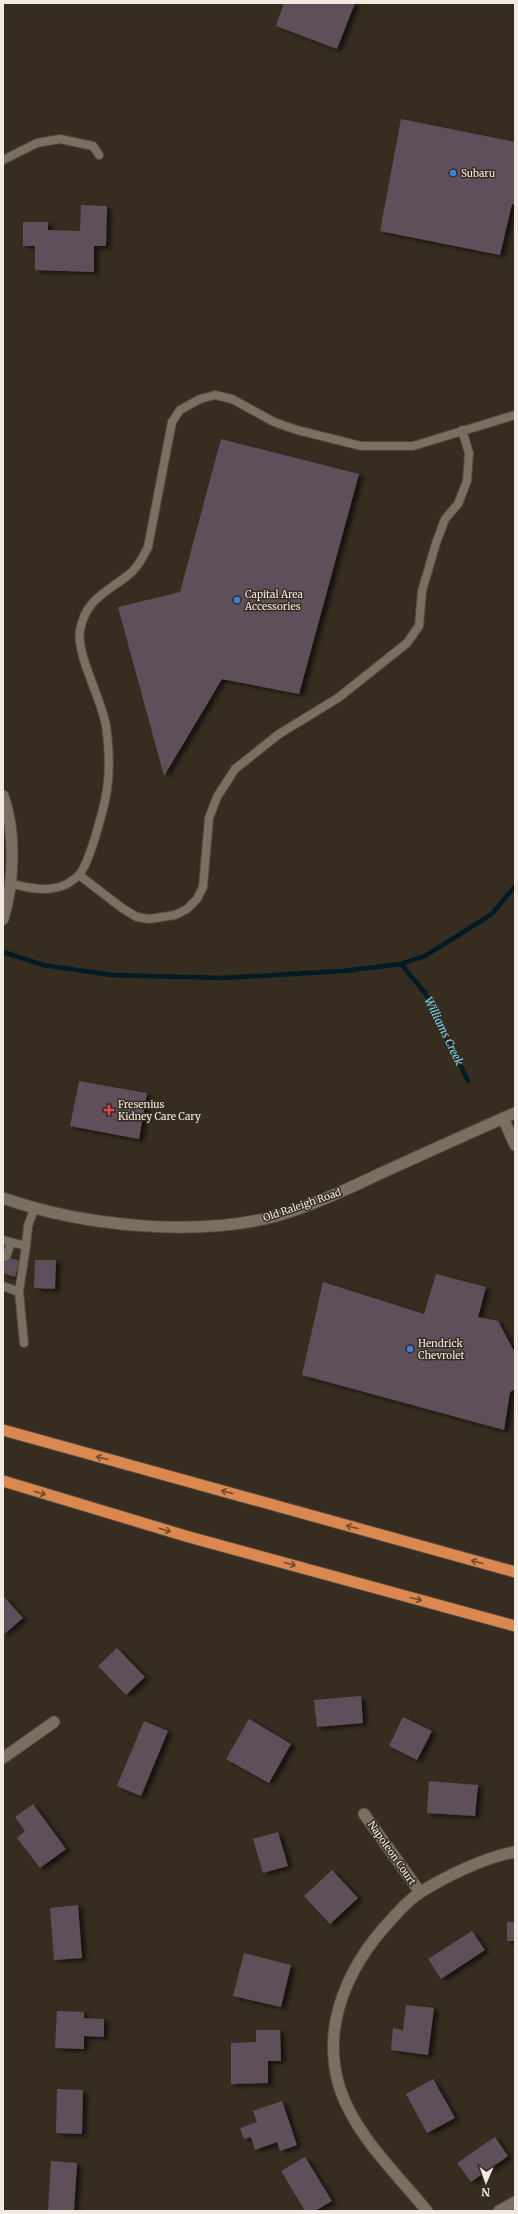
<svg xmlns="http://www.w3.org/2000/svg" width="518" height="2214" viewBox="0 0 518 2214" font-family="Merriweather,serif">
<defs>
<filter id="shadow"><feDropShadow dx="4.5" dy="2.5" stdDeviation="2" flood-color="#0009"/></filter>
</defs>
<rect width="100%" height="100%" fill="#362d20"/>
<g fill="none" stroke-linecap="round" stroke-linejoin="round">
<!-- stream -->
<path stroke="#001b23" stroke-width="4.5" d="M3,952L43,965L112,975L222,978L343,971L401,964L425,956L492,914L515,886
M401,964L425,993L468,1081"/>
</g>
<!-- building -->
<path fill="#5e505a" filter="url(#shadow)" d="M284,3H355L337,49L276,26Z
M401,119L515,142V205L512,204L500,255L380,231Z
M81,205L107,206L106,246H94V272L35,270V246H23V222H48V230L80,231Z
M221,439L359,474L299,694L222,679L164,776L118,607L180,592Z
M79,1081L147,1093L139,1139L70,1126Z
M3,1256L20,1261L15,1277L3,1273Z
M35,1260H56L55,1289L34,1288Z
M436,1274L486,1287L478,1317L498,1321L515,1353V1389L510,1392L504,1430L302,1375L323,1282L424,1314Z
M4,1597L23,1618L3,1635V1598Z
M117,1648L145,1677L126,1695L98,1666Z
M361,1696L363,1723L317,1727L314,1700Z
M403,1717L432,1731L417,1760L389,1746Z
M249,1719L291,1744L269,1783L226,1759Z
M144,1721L168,1731L141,1796L117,1786Z
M429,1781L478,1785L475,1816L427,1813Z
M33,1804L66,1849L40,1868L17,1838L25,1831L15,1817Z
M278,1832L288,1866L263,1873L253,1839Z
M332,1870L358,1898L330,1924L304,1896Z
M78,1905L82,1958L54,1960L50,1908Z
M507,1922H515V1941H507Z
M472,1931L485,1950L441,1979L428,1959Z
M244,1953L291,1965L281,2007L233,1996Z
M406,2005L434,2008L428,2055L391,2050L393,2028L403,2030Z
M57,2011L84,2012V2018L104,2019V2037L84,2036V2049L55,2048Z
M256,2030H280L281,2061H268V2083L231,2084V2043L256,2042Z
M433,2079L455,2118L427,2133L406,2094Z
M57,2089L83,2090L82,2134L56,2133Z
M282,2101L297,2145L280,2151L277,2142L255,2150L251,2137L244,2139L240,2128L257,2122L253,2111Z
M495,2137L508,2156L471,2182L457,2163Z
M305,2157L332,2201L315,2211H305L281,2171Z
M51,2161L77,2163L74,2211H48Z"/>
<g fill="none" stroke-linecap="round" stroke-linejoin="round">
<!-- service casing -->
<g stroke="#51483d" stroke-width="10">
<path id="service" d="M3,160L37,143L60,139L93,146L99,155
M79,875L122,908L137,917L149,919L175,915L187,909L197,899L203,887L209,818L217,797L235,769L279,734L338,698L407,643L419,626L422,591L436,543L445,519L458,504L467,481L469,453L462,430
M11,884C30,888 48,893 67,884C70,882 76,878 79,875C90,862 104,808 107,790C110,769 109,747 106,726C102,700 76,654 80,631C85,600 105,593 127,576C137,569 143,557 148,547L172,422L180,410L200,399L215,395L232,399L274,422L297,430L361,446H413L515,415
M3,1240L26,1246L28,1226L34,1209
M6,1257L11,1243
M3,1286L19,1292L26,1246
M19,1292L24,1343"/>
</g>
<!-- minor casing -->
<g stroke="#51483d" stroke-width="13">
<path id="minor" d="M3,796C16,831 14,884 3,919
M503,1118L515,1145
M3,1758L54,1722
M364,1814L420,1892
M427,2211C396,2173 356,2136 340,2089C320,2027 348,1966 390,1921C399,1911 409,1899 421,1892C446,1876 486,1857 515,1852
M499,2211L515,2202"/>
</g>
<!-- tertiary casing -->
<g stroke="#51483d" stroke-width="13">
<path id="tertiary" d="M3,1198C82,1226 198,1238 280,1215C313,1205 346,1190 377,1175C423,1154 469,1133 515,1113"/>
</g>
<!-- trunk casing -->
<g stroke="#51483d" stroke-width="13">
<path id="trunk" d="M3,1430L515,1572
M3,1481L189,1537L515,1626"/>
</g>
<!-- service -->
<use href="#service" stroke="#7a6f61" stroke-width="8"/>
<!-- minor -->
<use href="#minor" stroke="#7a6f61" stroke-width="11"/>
<!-- tertiary -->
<use href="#tertiary" stroke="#7a6f61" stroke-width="11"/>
<!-- trunk -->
<use href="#trunk" stroke="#db8850" stroke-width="11"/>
</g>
<!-- one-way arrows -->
<defs><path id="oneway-shaft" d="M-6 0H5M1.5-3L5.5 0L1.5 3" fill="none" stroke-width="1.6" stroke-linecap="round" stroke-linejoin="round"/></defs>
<g stroke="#704d31">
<use href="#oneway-shaft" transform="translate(102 1458) rotate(-165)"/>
<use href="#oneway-shaft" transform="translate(227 1492) rotate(-165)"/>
<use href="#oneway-shaft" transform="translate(40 1493) rotate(17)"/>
<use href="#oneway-shaft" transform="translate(352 1527) rotate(-165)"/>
<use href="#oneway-shaft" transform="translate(165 1530) rotate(17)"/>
<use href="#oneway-shaft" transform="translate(477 1562) rotate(-165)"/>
<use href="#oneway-shaft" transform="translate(290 1564) rotate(15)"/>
<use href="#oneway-shaft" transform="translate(416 1599) rotate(15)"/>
</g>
<!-- markers -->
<g fill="#3f7fe0" stroke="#362d20" stroke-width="1.5">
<circle cx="453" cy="173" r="4"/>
<circle cx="237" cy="600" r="4"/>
<circle cx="410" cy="1349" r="4"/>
</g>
<path fill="#e0444e" stroke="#362d20" stroke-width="1.5" d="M107 1104h4v4h4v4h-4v4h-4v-4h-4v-4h4z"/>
<g text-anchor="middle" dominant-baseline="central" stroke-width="3" stroke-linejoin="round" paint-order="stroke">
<!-- poi labels -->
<g font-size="10" fill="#f2ebe3" stroke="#362d20" text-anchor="start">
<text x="461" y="173">Subaru</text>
<text x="245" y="594">Capital Area<tspan x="245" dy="12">Accessories</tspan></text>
<text x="118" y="1104">Fresenius<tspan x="118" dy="12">Kidney Care Cary</tspan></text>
<text x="418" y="1343">Hendrick<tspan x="418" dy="12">Chevrolet</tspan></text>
</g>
<!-- street labels -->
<g font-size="10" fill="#f2ebe3" stroke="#362d20">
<text transform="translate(302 1205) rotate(-19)">Old Raleigh Road</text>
<text transform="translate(392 1853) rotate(55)">Napoleon Court</text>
</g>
<!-- water labels -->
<g font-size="11" font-style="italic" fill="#79dbf6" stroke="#362d20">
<text transform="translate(444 1031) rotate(64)">Williams Creek</text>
</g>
</g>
<!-- border -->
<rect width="518" height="2214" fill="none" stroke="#f2ebe3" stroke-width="8"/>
<!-- north arrow -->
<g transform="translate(486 2182) rotate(182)" stroke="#362d20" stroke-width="3" paint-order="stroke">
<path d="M0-3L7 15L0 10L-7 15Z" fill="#f2ebe3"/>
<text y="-6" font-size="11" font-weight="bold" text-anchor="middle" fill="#f2ebe3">N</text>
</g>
</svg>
